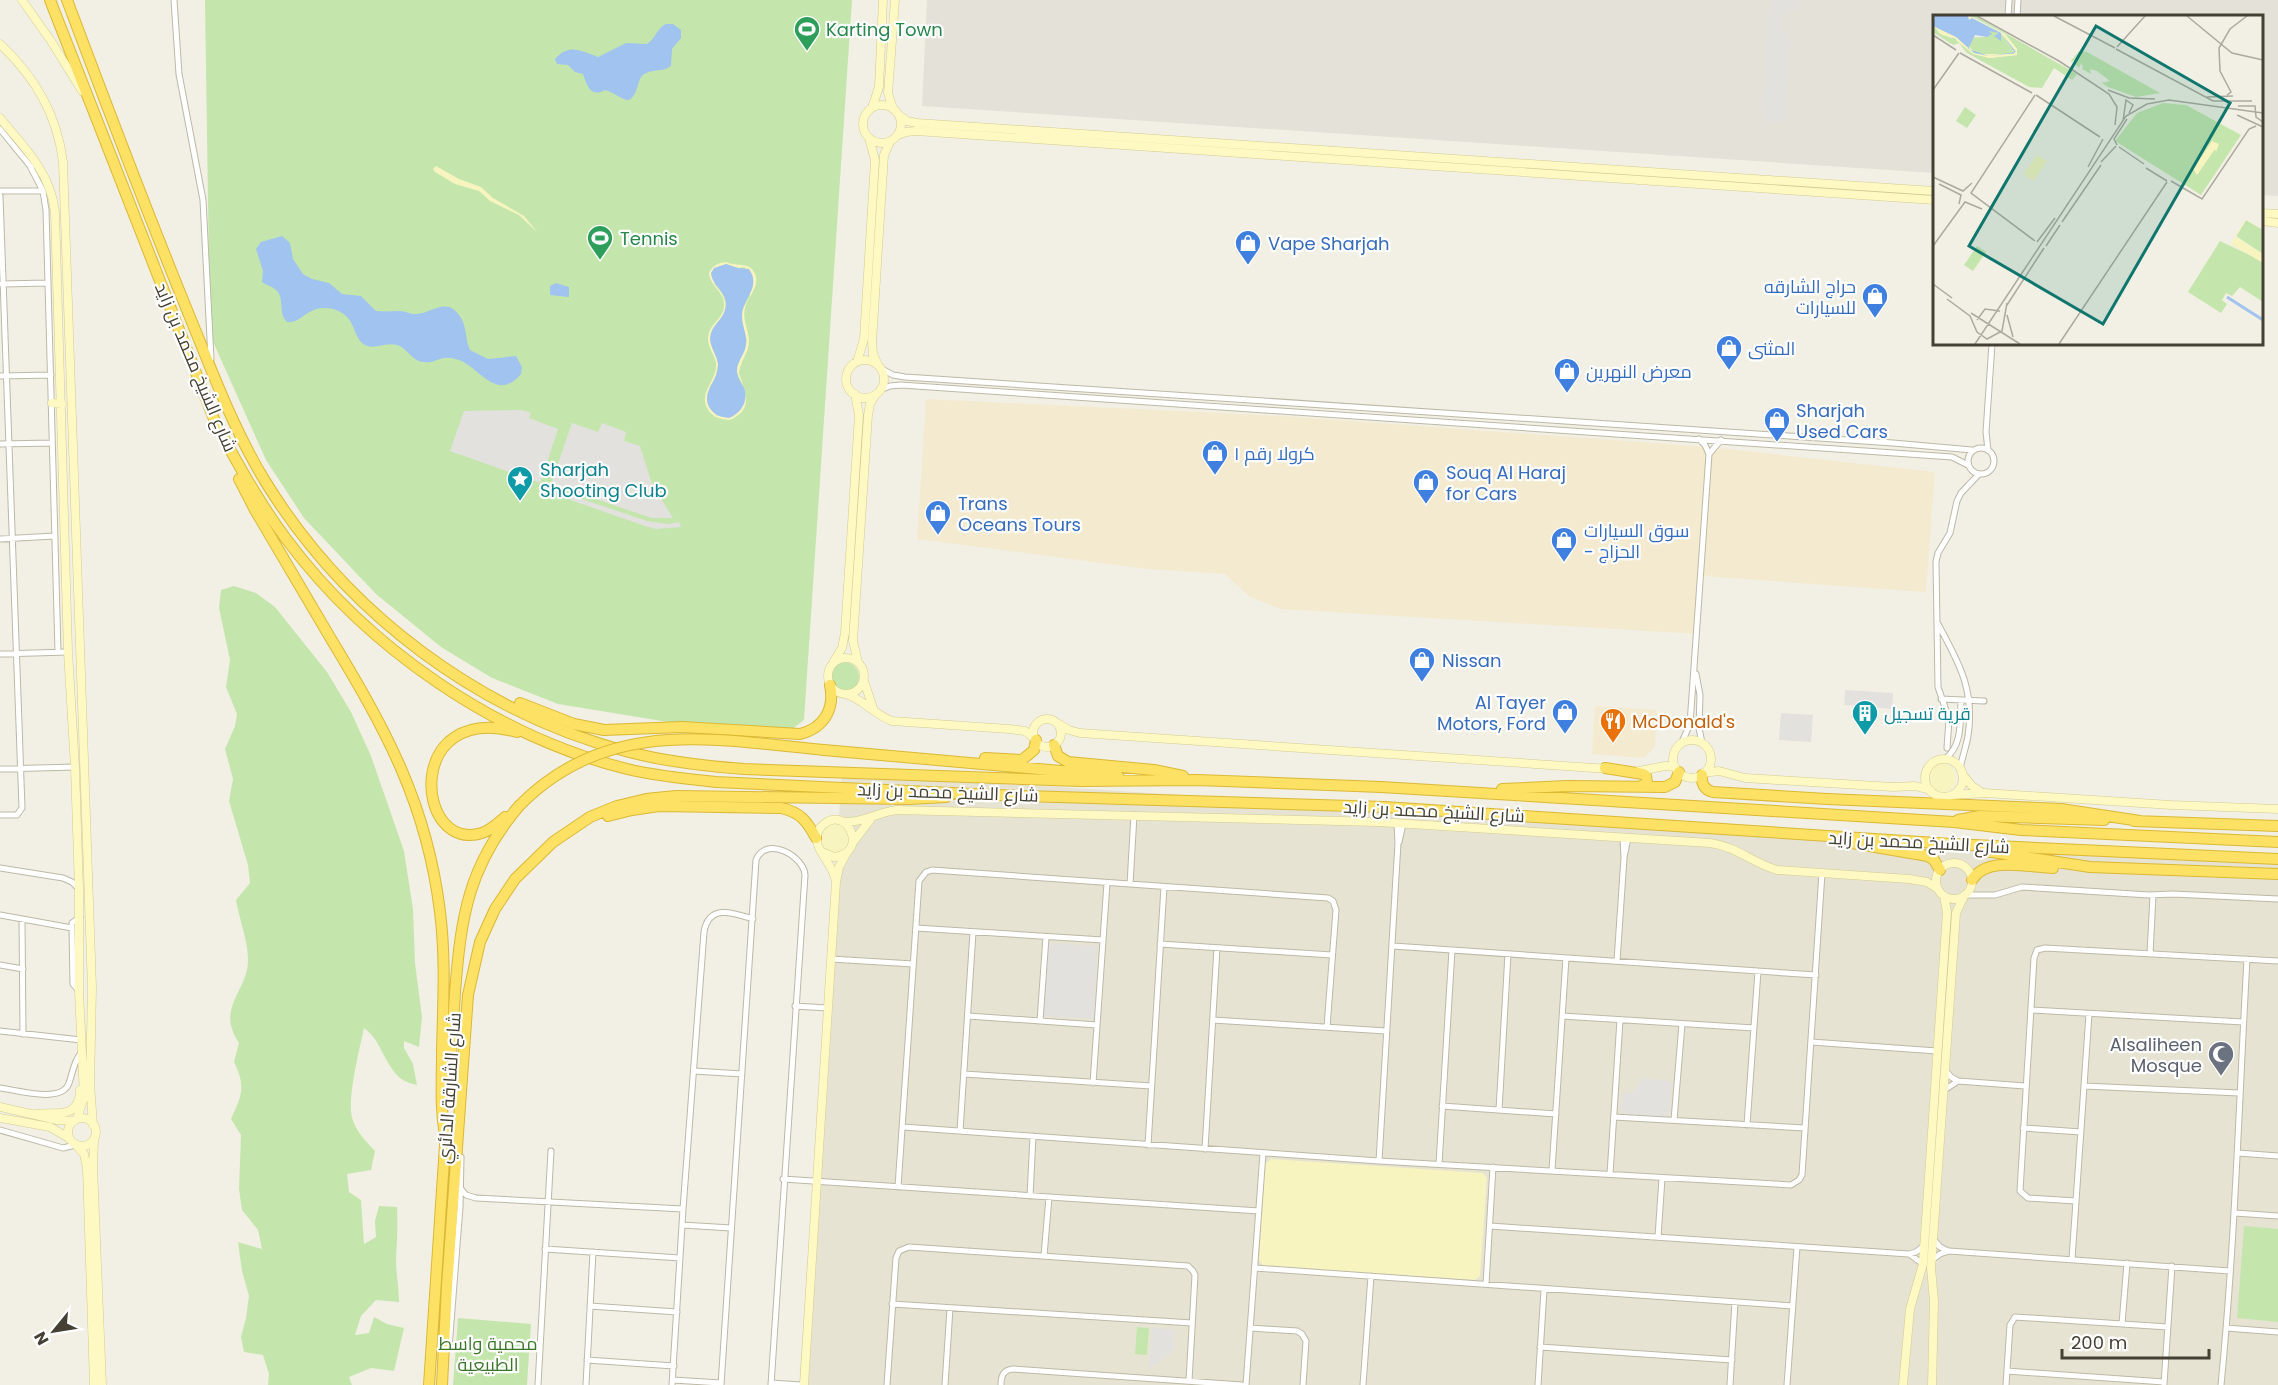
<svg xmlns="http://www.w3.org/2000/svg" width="2278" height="1385" viewBox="0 0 2278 1385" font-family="Poppins,Cairo,sans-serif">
<rect width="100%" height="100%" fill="#f2f0e4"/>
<!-- residential -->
<path fill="#e6e3d2" d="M842,773L1952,845L2278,857V1385H799Z"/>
<!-- commercial -->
<path fill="#f4eacf" d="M926,399L1283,416L1709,447L1935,472L1926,592L1703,576L1699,634L1281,609L1250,597L1225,574L1148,569L917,539Z
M1595,706L1657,710L1655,747L1644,758L1592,754Z"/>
<!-- industrial -->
<path fill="#e4e1d9" d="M927,0H2278V196L2262,195V16H1934V173L922,106Z"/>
<!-- green -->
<path fill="#c4e6ad" d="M205,0H852L804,720L791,730L668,722L558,704L492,678L441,647L376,594L304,518L266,460L210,335Z
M234,586L256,593L275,607L327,672L351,712L371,756L404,851L413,909L415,963L422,1017L419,1047L404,1041V1048L413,1064L417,1085C412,1084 406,1082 403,1080C384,1067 382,1040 364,1028C360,1047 347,1099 352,1117C355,1131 366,1141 375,1151L371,1170L347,1174L349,1192L361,1200L364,1244L376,1237L375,1221L379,1206L397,1207C398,1225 397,1242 396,1259C396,1273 399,1288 399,1302L376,1300L361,1316L355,1335L369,1333L374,1317L387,1324L404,1328L394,1371L371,1368L349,1377L352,1385H268L269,1374L263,1355L244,1352L241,1337L246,1318L249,1296L242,1271L238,1242L262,1249L258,1230L242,1210L239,1189L241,1135L231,1119C242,1095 246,1087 234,1062L239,1043C215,1007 248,992 248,960C248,940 239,919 236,900L250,883L248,865L229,801L233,779L225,749L235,726L237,714L226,687L230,660L219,608L221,590Z
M829 677a15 15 0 1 1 30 0a15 15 0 1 1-30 0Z
M2244,1226L2278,1229V1322L2237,1318Z
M458,1318L531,1324L527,1385H453Z
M1137,1327L1149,1328L1147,1355L1135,1354Z"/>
<!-- sand -->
<path fill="#f7f4bf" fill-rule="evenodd" d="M436,166L459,179L481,187L493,198L524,216L537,232L519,215L490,201L479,191L455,184L435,172L433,169Z
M726,262C734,266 747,263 752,269C764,284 748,295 745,308C742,320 749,330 749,341C749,353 740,361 739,373C745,392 755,410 729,420C721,419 714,418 709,411C696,393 718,381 716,363C714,353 705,344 709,333C712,322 724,318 724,305C725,292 710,287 709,273C713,265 718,263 726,262ZM726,264L738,268L745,267L750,296L742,310V321L747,341L737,367V373L744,388L717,416L708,404L710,386L715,380L718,365L715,327C729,312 729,298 714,284Z
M1926 778a15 15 0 1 1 30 0a15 15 0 1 1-30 0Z
M820 838a15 15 0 1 1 30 0a15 15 0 1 1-30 0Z
M1271,1159L1483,1173L1487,1178L1480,1276L1475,1280L1263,1266L1259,1259L1265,1164Z"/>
<!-- parking -->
<path fill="#e3e1dd" d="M1770,0H1799L1798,11H1783L1781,32L1791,33L1786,121H1762Z
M521,410L531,413L529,418L558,429L540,483L450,451L464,411Z
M572,423L598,432L602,423L626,432L624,441L640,446L652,484L673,518H652L551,484Z
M546,487L647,521L668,524L679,522L681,527L656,529L645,526L545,491Z
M1845,690L1893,693L1892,709L1844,705Z
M1781,713L1813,715L1811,742L1779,740Z
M1046,943L1097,946L1094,1019L1042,1016Z
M1640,1078L1672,1081L1670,1112L1664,1117L1625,1115L1621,1107L1622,1093H1631L1640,1085Z
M1152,1328L1175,1329L1174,1350L1149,1370Z"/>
<!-- water -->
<path fill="#a0c3ef" d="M666,24H673L681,30V38L672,49L671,66C662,73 651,68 643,75C636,82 639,94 629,100C621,100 614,92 605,90C591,98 587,86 583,74L575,72L568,65L557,64L555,59C570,43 580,51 598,57L626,43L647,44C656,38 657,28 666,24Z
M282,236L290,243L293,259L303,274L312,279L329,283L342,294L361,296L376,311C384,312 392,311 400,311C405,311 409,314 414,314C431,315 447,294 461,318C467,327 465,340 470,350L488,359L516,356L522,367L521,374C497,403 479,367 459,360C440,353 437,364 423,362C412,361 407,348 397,345C386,342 374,350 365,345C351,337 358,316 333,309C308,303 302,324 287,322C277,312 286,298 275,289C271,286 266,285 262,282L263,271L256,249L261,242Z
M726,264L738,268L749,269C762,288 742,298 742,316C742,326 747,335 746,344C746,353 737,361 737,370C737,378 741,382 744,388C749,401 741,413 729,418C720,417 714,415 709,407C701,391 719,381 718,364C717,354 707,344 711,333C714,323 725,318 726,305C727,292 712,286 711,273L714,268Z
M556,283L569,287V297L550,295V286Z"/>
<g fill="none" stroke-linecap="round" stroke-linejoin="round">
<!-- street casing -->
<g stroke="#bdb9a7" stroke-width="7">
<path id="street" d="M174,0L179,74L203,200L211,359
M2008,16L2009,0
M2017,16L2018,0
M0,129L31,167
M30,166L43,191L46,210L58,652
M0,191H43
M0,196L22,808L17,815H0
M2,284L48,283
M882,369L893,375L905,377L1893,443L1972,450
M0,376L51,375
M880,390L890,386L901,385L1952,457L1968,465
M0,444L52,443
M1968 461a13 13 0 1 1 26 0a13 13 0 1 1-26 0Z
M1988,450L1986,432L1992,344
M1709,454L1721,440
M0,539L55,536
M1938,624C1959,663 1975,690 1968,736C1966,747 1962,758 1960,769
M0,654L68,652
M1696,674L1700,695L1699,728L1702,743
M1941,699L1984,701
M1682,742L1690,724L1709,454L1705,445L1699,439
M1947,748L1949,719L1938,687L1936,562L1938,553L1950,533L1957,501L1961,493L1979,474
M1945,759C1963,745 1960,721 1961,700
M0,769L75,767
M1399,842L1403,824
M1624,857L1628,838
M0,868L63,878L72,882L78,888
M1130,884L1134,815
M1965,895H1995L2022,887L2149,895L2173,894L2278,899
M0,915L72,928
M22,919L23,1034
M916,928L1103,940
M1160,944L1332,955
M1393,946L1816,975
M2150,954L2153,895
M831,959L913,964
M1617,961L1624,858L1623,838
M0,965L23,969
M79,991L73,984L72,928V923L80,917
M795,1006L827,1008
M2031,1010L2243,1022
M968,1016L1097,1025
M1562,1016L1754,1028
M1213,1020L1386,1031
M1040,1021L1046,937
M0,1031L81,1040
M1811,1042L1937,1051
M1945,1070L1951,1077L1958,1081L2025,1086
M694,1071L742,1074
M964,1074L1151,1086
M1093,1083L1107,883
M2084,1086L2239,1093
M0,1088C17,1090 62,1104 69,1083C73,1072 73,1063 81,1053
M1943,1091L1958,1081
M1442,1106L1556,1114
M1499,1110L1508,954
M1614,1117L1805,1128
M1674,1120L1682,1024
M1747,1125L1758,971
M903,1127L1379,1161L1791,1185L1799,1180L1802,1175L1822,873
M2023,1128L2081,1132
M0,1130L63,1148L75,1145
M960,1131L973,932
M1148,1145L1164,887
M1205,1149L1217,948
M2238,1153L2278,1156
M1379,1161L1398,843L1397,823
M1439,1164L1452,950
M1552,1170L1566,958
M1610,1174L1620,1020
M783,1179L1259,1211
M898,1187L919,881L926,872L932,870L1328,898L1333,901L1336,910L1327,1027
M461,1189L466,1195L476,1198L683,1209
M1030,1196L1033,1136
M2076,1201L2028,1198L2020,1191L2034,958L2037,950L2045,948L2278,961
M2235,1213L2278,1216
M682,1225L731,1228
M1490,1226L1909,1254L1923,1264
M1658,1237L1662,1178
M1934,1240L1940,1247L1948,1251
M545,1249L680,1258
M1909,1254L1916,1252L1925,1245
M1044,1256L1049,1197
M2072,1259L2089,1014
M1932,1260L1940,1254L1949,1251L2230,1271
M1255,1268L1793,1306
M1486,1284L1493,1167
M892,1304L1192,1323
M590,1306L677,1312
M2122,1324L2127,1263
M1250,1328L1297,1331L1302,1334L1306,1341L1303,1385
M2226,1328L2278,1332
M1540,1347L1732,1360
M449,1348L460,1207L461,1157
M587,1360L674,1366
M2007,1371L2164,1382
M673,1380L721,1383
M771,1383L801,1385
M2164,1384L2172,1266
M538,1385L551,1151
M586,1385L593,1252
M672,1385L683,1209L704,932C709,903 734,913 753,919
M721,1385L756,860C766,835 804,856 805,875L771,1385
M887,1385L896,1258L899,1251L909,1247L1188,1266L1193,1271L1195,1275L1189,1381
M945,1385L950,1308
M1001,1385C1001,1376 1003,1370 1013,1369L1242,1385
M1246,1385L1263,1153
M1363,1385L1371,1276
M1538,1385L1544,1290
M1730,1385L1735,1302
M1787,1385L1797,1247
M2006,1385L2010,1325L2015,1317L2168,1327
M2221,1385C2235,1243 2239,1101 2247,959"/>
</g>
<!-- secondary casing -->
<g stroke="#d2cb94" stroke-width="9">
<path id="secondary" d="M22,0L51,41L82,91
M0,44C35,77 57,114 63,162L92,988L90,1084L93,1125
M863 124a19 19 0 1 1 38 0a19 19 0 1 1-38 0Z
M872,108L879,87L883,0
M893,109L888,93L895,0
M899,115L907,121L917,123L1934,191
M0,118C24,147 51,173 55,212L68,652L75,767L79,889V991L84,1097L77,1119
M898,135L906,132L916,131L1934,200
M2262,213L2278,214
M2262,221L2278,223
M846 379a19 19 0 1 1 38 0a19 19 0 1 1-38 0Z
M857,362L864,339L875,160L869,138
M878,365L873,354L872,342L884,155L890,142
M52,403L62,404
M828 676a18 18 0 1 1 36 0a18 18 0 1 1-36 0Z
M834,661L842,648L845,633L859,415L855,394
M858,662L853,641L868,415L870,404L876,394
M864,681L873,708
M846,694C864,700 875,715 892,721L1009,729L1025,731L1034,738
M1033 733a14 14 0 1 1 28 0a14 14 0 1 1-28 0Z
M1059,724L1069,730L1080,733L1609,769
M1673 759a19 19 0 1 1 38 0a19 19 0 1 1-38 0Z
M1925 778a19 19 0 1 1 38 0a19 19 0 1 1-38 0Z
M1639,771L1665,766L1675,767
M1703,773L1719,771L1745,778L1893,787L1915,786L1930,790
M1962,774L1972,786L1981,792
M1952,795L1985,793L2171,805L2278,809
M843,822C863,823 878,812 897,810L1378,822L1710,843C1738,847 1752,863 1777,870L1909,879L1927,882L1938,889
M854,841L870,820
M822,852L834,857C870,853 847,805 824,824C819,828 816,834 817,841C818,853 832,864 835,878
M1936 881a18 18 0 1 1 36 0a18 18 0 1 1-36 0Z
M0,1107L57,1120L74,1121
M36,1114C55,1111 79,1121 80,1090
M0,1118L50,1127L69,1138
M68 1132a14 14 0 1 1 28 0a14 14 0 1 1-28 0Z
M94,1139L93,1167L102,1385
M76,1145L84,1154L87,1168L94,1385
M804,1385L836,882L839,867L847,852
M1903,1385L1910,1309L1923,1264L1947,912L1944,896
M1932,1385L1934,1301L1931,1268L1956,913L1964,896"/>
</g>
<!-- highway casing -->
<g stroke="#dbb835" stroke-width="12">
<path id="highway" d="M50,0L216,424C238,464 259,503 287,540C368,648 495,736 627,769C656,776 686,779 716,782L995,795L1384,807L1952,844L2278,859
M67,0C106,104 145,207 187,310C211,368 232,427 265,481C346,613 479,713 629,752C667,762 705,766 744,769L1079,781L1197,780L1381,787L1954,822L2021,830L2278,842
M239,479L255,510C280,553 306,596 331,639C386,730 427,804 440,912C446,959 443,1006 442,1053C442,1081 440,1107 445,1135
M520,703L574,724L604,730L682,727L800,734C824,728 835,709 830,685
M1054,745L1058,756L1068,762L1154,770L1183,776
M824,750L1118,776
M985,758L1022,760L1034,750L1036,740
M1605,768L1643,774L1646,776L1647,783L1641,786
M1702,775C1701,783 1704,790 1713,792L1827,799L2061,809L2140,821
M1502,789L1567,786L1665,787L1675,782L1679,772
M608,816L632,810L659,806L781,808C800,812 807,821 816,838
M505,817C498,823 491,830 482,833C415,854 403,701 517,732
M1958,820L1980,816L2104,820
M2134,821L2278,826
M1846,842L1928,856L1934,860L1940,870
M1985,851L2090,867L2278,874
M1972,880C1986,856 2028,867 2053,868
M448,1093C451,1060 453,1026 455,992C461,917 468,866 519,806
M429,1385L446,1130
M442,1385L447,1286L468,995L480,942L495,909L515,879L553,842L590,817L617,806L646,799L676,796L909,799L946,797"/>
</g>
<!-- street -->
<use href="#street" stroke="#fff" stroke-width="5"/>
<!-- secondary -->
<use href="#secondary" stroke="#fef9c2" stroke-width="8"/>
<!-- highway -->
<use href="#highway" stroke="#fce165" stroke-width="10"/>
<!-- highway-bridge casing -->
<g stroke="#dbb835" stroke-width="12" stroke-linecap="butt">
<path id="highway-bridge" d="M519,806C606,717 712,739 824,750"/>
</g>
<!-- highway-bridge -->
<use href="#highway-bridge" stroke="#fce165" stroke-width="10"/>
</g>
<!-- icons -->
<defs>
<g id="stadium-pin" transform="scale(1.35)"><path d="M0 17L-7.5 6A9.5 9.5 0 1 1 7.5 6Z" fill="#2e9e5b" stroke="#fff"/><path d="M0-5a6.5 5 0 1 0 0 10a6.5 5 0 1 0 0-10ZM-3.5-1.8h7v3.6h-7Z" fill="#fff"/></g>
<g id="shop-pin" transform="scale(1.35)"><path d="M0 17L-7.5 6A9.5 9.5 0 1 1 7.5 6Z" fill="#3f7fe0" stroke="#fff"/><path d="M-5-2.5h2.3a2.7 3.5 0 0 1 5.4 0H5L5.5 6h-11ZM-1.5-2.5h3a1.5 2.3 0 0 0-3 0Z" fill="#fff"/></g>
<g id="sight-pin" transform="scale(1.35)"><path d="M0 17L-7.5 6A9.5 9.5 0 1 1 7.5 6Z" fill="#0f9aa8" stroke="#fff"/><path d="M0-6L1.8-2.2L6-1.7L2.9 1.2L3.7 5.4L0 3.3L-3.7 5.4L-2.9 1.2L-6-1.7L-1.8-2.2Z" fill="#fff"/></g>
<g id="building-pin" transform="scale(1.35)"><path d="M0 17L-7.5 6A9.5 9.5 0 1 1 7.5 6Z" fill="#0f9aa8" stroke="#fff"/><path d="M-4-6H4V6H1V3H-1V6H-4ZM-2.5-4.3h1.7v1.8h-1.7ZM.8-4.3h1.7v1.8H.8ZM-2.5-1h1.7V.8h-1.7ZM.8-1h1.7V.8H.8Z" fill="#fff"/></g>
<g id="restaurant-pin" transform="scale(1.35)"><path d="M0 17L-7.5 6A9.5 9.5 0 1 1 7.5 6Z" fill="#e8710a" stroke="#fff"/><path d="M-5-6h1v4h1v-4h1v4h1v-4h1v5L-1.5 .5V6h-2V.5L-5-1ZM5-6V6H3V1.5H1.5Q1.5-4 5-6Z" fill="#fff"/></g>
<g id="mosque-pin" transform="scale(1.35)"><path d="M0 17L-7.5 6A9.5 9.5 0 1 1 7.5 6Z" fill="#6b7280" stroke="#fff"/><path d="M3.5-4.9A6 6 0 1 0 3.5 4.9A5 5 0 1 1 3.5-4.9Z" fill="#fff"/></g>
</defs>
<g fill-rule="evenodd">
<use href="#stadium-pin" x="807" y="29"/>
<use href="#stadium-pin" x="600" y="238"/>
<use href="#shop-pin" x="1248" y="243"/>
<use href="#shop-pin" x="1875" y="296"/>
<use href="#shop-pin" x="1729" y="348"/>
<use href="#shop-pin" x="1567" y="371"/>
<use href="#shop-pin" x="1777" y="420"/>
<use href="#shop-pin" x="1215" y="453"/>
<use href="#sight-pin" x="520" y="479"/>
<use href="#shop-pin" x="1426" y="482"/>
<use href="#shop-pin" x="938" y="513"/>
<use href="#shop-pin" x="1564" y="540"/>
<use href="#shop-pin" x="1422" y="660"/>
<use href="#shop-pin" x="1565" y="712"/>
<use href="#building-pin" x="1865" y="713"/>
<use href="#restaurant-pin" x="1613" y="721"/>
<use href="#mosque-pin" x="2221" y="1054"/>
</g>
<g text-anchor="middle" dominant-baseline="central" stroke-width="4.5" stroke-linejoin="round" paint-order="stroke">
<!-- leisure labels -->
<g font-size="18" fill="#27864d" stroke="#fff" text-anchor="start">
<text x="826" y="29">Karting Town</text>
<text x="620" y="238">Tennis</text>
</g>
<!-- shop labels -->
<g font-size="18" fill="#366cbe" stroke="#fff" text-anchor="start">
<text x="1268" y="243">Vape Sharjah</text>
<text x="1856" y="286" text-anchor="end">حراج الشارقه<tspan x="1856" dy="21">للسيارات</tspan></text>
<text x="1748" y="348">المثنى</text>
<text x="1586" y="371">معرض النهرين</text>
<text x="1796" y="410">Sharjah<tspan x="1796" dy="21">Used Cars</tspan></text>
<text x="1234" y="453">كرولا رقم ١</text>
<text x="1446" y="472">Souq Al Haraj<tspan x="1446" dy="21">for Cars</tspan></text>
<text x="958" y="503">Trans<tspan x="958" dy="21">Oceans Tours</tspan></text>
<text x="1584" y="530">سوق السيارات<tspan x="1584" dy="21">- الحزاج</tspan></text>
<text x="1442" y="660">Nissan</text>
<text x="1546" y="702" text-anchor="end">Al Tayer<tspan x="1546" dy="21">Motors, Ford</tspan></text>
</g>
<!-- street labels -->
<g font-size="18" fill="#444034" stroke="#fff">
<text transform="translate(196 367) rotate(67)">شارع الشيخ محمد بن زايد</text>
<text transform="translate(948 792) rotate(2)">شارع الشيخ محمد بن زايد</text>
<text transform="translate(1434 811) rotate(3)">شارع الشيخ محمد بن زايد</text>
<text transform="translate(1919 842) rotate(3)">شارع الشيخ محمد بن زايد</text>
<text transform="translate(449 1088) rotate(-86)">شارع الشارقة الدائري</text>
</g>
<!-- culture labels -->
<g font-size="18" fill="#0d838f" stroke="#fff" text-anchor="start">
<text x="540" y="469">Sharjah<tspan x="540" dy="21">Shooting Club</tspan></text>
<text x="1884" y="713">قرية تسجيل</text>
</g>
<!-- food labels -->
<g font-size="18" fill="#c56008" stroke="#fff" text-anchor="start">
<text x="1632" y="721">McDonald's</text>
</g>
<!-- worship labels -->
<g font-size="18" fill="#5b616d" stroke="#fff" text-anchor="end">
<text x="2202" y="1044">Alsaliheen<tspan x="2202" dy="21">Mosque</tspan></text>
</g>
<!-- park labels -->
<g font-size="18" fill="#3a7528" stroke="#fff">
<text x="488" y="1343">محمية واسط<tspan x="488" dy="21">الطبيعية</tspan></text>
</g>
</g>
<!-- overview -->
<g transform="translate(1933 15)">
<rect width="330" height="330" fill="#f2f0e4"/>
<path d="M38,1H42L144,59L139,65L121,53L109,73L96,72L34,38L26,28L20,30L0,17V8L6,18L18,23L54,22L55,15L66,18L68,26L67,18L83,35L81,39L56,41L35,35L56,43L84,40V34L72,19ZM146,36L154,37L227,78L203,82L175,72L169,68L177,66L164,56L157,54L158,59L149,54L150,52L148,48L146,53L142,49L144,45L137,47ZM230,88L253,90L308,120L268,180L182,126L204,98ZM32,92L43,100L34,113L23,106ZM313,205L330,215V239L303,221ZM287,226L329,246L330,287L307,272L299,281L293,278L289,285L294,289L288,298L255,277ZM44,231L53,237L40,256L31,250Z" fill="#c4e6ad"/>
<path d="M35,1L72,19L84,34V40L56,43L40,39L24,26L22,23L9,20L0,11L23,21L44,39H82L68,18L36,5ZM279,126L286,129L283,137L282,134L264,160L260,154ZM104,140L114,146L100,166L91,159ZM312,205H314L330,215L313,205L303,222L330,239V248L298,229Z" fill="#f7f4bf"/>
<path d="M0,1H35L36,5L39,3L68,18L83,37L56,41L41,38L23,22L0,11ZM56,16L66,18L61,21L68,26V18L82,38L56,41L35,34L42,20L54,22L59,19Z" fill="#a0c3ef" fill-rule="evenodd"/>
<path fill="none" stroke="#a0c3ef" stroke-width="3" d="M294,282L330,305"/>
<path fill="none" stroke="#acaa9e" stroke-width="1.5" d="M44,1L126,46L176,79L184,92L182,110M121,1L182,33M254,1L299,38L330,45M0,20L23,35M184,32L212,1M183,34L280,86H319M27,38L99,78M0,75L26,38M175,75L196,83L222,84M103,80L167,122M294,80L298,77L287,56L286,33L297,14L314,1M274,82L300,81M305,91H322L323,102L330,107M304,100L330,112M190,106L193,85L200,90L196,98M184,130L181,124L194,104M186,132L211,149M168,147L183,131M155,152L170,124M213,153L234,166M0,162L30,176L39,168M238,166L269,184L316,114L323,111M6,169L28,180L26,189M129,207L168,150M102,226L38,178L102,80M104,227L122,203M0,231L32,187L49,194M113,231L127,210M0,269L19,283M14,284L37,301L44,317L54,324L69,316L74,288M74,290L111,233M38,298L87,329M74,300L80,322M44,305L52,294L67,296M42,329L193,101L214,89L236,85L330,98M126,329L234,167"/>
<path fill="#0f766e" fill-opacity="0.15" stroke="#0f766e" stroke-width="3" d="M163,11L297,88L170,309L36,231Z"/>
<rect width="330" height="330" fill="none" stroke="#444034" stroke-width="3"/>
</g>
<!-- north arrow -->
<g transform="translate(54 1331) rotate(240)" stroke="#ffffff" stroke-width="4.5" paint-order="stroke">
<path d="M0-4.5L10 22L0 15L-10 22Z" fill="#444034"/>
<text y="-9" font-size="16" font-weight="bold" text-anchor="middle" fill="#444034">N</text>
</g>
<!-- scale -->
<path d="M2062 1349v9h147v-9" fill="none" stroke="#444034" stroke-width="3"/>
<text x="2071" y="1349" font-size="18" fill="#444034" stroke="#ffffff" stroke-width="4.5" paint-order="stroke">200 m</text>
</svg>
